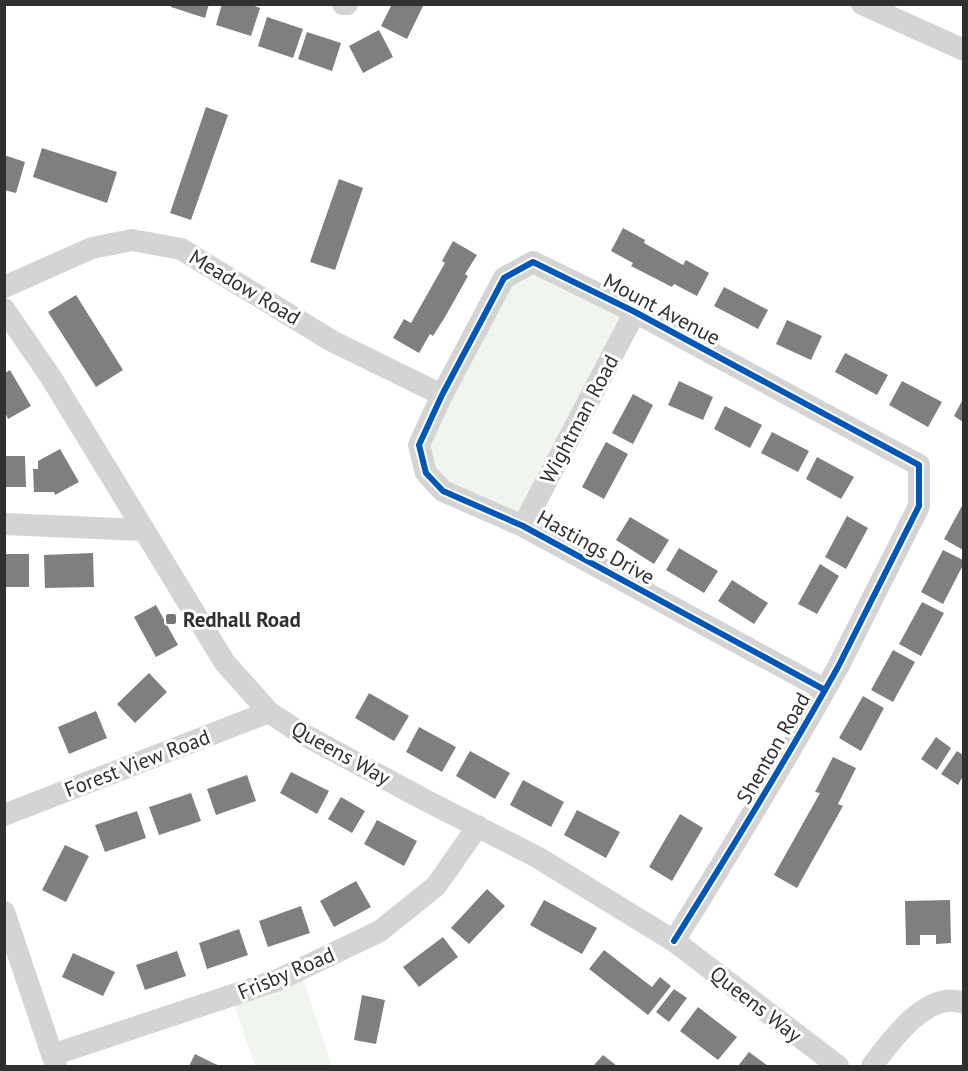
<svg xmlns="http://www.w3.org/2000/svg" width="968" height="1071" viewBox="0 0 968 1071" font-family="'PT Sans',sans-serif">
<rect width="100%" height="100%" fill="#fff"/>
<!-- green -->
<path fill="#f0f6ed" d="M533,262L635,312L523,526L443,491L419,445L504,278Z
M300,970L332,1066H255L233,1001Z"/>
<!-- building -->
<path fill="#7f7f7f" d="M171,4H209L205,18L171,7Z
M222,4H249L260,8L251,36L216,25Z
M392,4H424L407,39L381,26Z
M267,17L303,29L293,58L258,46Z
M379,30L393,57L363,73L349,46Z
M307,32L341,43L332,71L298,59Z
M206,107L228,115L191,220L170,213Z
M42,148L117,172L107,203L33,177Z
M4,155L25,162L16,193L4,190Z
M339,179L363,188L335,270L310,262Z
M623,228L645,240L644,243L683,265L686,260L709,273L697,296L674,284L672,287L631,266L633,263L611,251Z
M453,241L477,255L465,274L468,276L445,317L433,336L430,334L419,353L393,338L404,319L411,323L445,263L442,261Z
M724,287L768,310L758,329L714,306Z
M76,295L123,370L96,387L48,312Z
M787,320L822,336L811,360L776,344Z
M845,353L888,375L877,395L835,372Z
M10,370L31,406L8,419L5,412V373Z
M679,381L713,397L703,420L668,405Z
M902,381L942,402L928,427L889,405Z
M633,394L653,405L633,444L612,433Z
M963,399V422L954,416Z
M725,406L762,425L750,448L714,429Z
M772,432L809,451L798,472L761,453Z
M606,442L628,454L604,499L582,487Z
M60,449L79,482L55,495L54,492H34L33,469H38V461Z
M4,456H25L26,487H4Z
M817,457L854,477L841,499L806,479Z
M963,504V550L944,539Z
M847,516L868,528L846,569L825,557Z
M630,517L669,540L654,564L616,540Z
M679,548L718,571L704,593L666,570Z
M943,550L963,560V565L943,604L921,592Z
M93,553L94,587L45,588L44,555Z
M4,554H29V587H4Z
M820,564L839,576L817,614L798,604Z
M732,580L768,603L754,624L718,601Z
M922,602L944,613L921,656L899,644Z
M156,605L178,645L156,657L134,617Z
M893,650L915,662L893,702L871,690Z
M149,673L167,692L135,723L117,704Z
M369,693L409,716L394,741L355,718Z
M863,696L884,708L861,751L839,738Z
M96,711L107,738L69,754L58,727Z
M419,727L456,747L442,772L406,752Z
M936,737L951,748L937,770L921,759Z
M470,751L510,773L495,799L456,776Z
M957,751L963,755V776L958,785L941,774Z
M833,757L856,768L838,804L843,806L797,888L774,875L820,793L815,792Z
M291,772L329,791L317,814L280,793Z
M247,775L256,801L216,815L207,789Z
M523,780L564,802L551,827L510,805Z
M191,793L201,821L159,835L149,807Z
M341,797L365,811L352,833L328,819Z
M577,810L620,832L606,858L564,835Z
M137,811L146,838L105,852L95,825Z
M680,814L703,828L672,881L649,867Z
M377,820L417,841L404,866L364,844Z
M65,845L89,856L66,902L42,890Z
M356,881L371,907L334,927L320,901Z
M487,889L505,906L469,944L451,928Z
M544,900L597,928L582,954L530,925Z
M950,900L951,943L936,944V935H920V945H906L905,901Z
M301,906L310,933L268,947L259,921Z
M239,929L248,955L207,969L199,943Z
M443,937L458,957L419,987L403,967Z
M604,950L652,987L660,977L671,986L648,1015L589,969Z
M177,951L186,976L145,990L136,965Z
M73,953L115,972L103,996L62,977Z
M674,989L687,998L669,1022L656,1012Z
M362,995L385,1000L376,1044L354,1040Z
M698,1007L737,1037L718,1060L680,1031Z
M749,1052L768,1066H738Z
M195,1054L213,1063L220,1066H189Z
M603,1055L617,1066H593Z"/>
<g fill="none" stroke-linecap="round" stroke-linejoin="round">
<!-- minor -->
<path stroke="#d4d4d4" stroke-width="22" d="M343,4H347
M862,4L964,50
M4,287L92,248L132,240L181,249L332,341L442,395
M4,309L52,379L225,663L269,712L299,732L425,800L537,857L674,941L838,1066
M4,524L142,530
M523,526L635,312
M4,815L269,712
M4,912L56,1066
M674,941C731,850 786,760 838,667L919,506V465L635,312L533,262L504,278L442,395L419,445L426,473L443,491L523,526L825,690
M52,1055L278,980L380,931L436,886L478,826
M872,1066C890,1042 927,989 964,1003"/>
<!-- cycleway casing -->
<g stroke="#fff" stroke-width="10">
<path id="cycleway" d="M674,941C731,850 786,760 838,667L919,506V465L635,312L533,262L504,278L442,395L419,445L426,473L443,491L523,526L825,690"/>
</g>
<!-- cycleway -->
<use href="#cycleway" stroke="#0057b8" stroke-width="6"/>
</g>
<!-- markers -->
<rect fill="#787878" stroke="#fff" stroke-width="2" x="165" y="613" width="12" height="12" rx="3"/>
<g text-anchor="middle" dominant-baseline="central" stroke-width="6" stroke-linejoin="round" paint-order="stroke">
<!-- street labels -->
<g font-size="21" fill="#303030" stroke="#fff">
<text transform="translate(245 287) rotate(31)">Meadow Road</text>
<text transform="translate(662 309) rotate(28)">Mount Avenue</text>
<text transform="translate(579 419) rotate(-62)">Wightman Road</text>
<text transform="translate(596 547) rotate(29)">Hastings Drive</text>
<text transform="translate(773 748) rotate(-60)">Shenton Road</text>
<text transform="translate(341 753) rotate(29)">Queens Way</text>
<text transform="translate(137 763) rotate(-21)">Forest View Road</text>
<text transform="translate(286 973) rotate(-23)">Frisby Road</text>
<text transform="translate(756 1004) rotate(38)">Queens Way</text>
</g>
<!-- poi labels -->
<g font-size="21" font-weight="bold" fill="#303030" stroke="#fff" text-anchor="start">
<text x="183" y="619">Redhall Road</text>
</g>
</g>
<!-- border -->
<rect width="968" height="1071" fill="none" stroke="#303030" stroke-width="12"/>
</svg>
